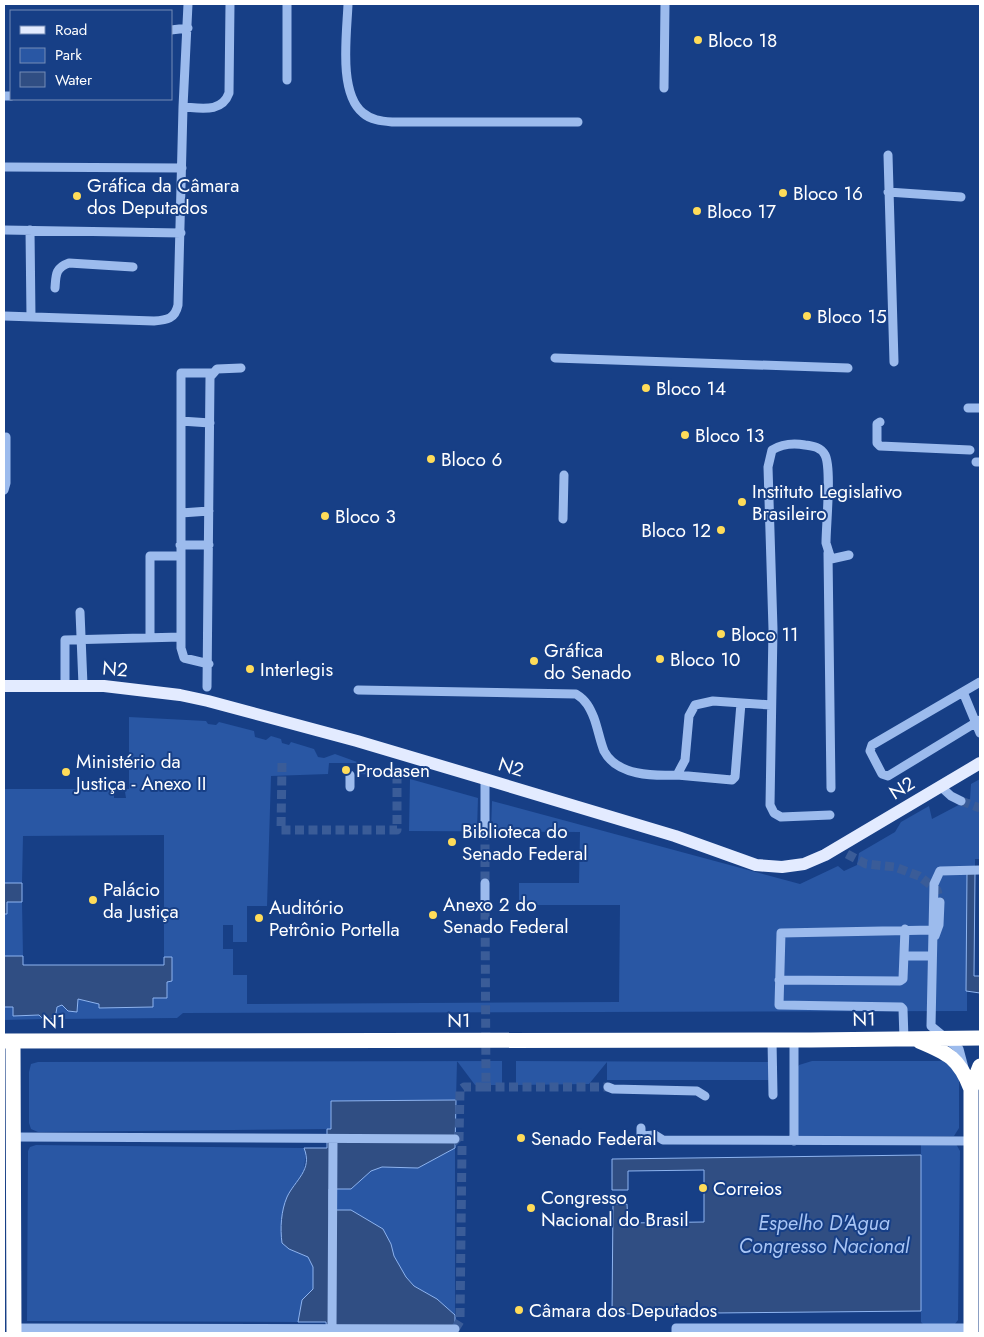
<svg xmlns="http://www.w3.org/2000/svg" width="984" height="1337" viewBox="0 0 984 1337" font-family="Jost,sans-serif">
<rect width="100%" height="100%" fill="#173f86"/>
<!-- green -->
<path fill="#2957a4" d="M129,717L206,721L208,724L216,725L219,722L254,731L255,737L266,740L271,736L281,739L282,743L289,745L291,742L314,749L318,757L324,758L335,754L393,775L356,774V763H329L328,774L271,776L267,906H247V942H233V925H223V949H233V975H247V1004L619,1002L620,905H519V883H579L580,832L409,831L410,779L478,798L477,830H491L492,801L800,884L838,866L844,871L857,865L859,853L895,832L901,822L929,806L932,819L970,799L971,784L980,779V859H975V872H967V1011L183,1013L177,1018L55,1019L57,1007L62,1005L66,1007L78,999L99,1004V1008L153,1007V998L167,981H172V957H164V835L23,836L22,883H4V789H114V798H126L125,792L118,791L119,789H129Z
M7,902H22L23,956H4V914H7Z
M4,1007H13V1016L39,1015L43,1019L4,1020Z
M457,1061L456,1100L331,1101V1129L38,1132L31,1129L29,1123V1072L31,1064L38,1062L502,1061V1085H475Z
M516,1061L769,1062V1080H607V1062L589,1084L516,1085Z
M812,1061H947L959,1078V1128L954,1136H797L796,1069L799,1065Z
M956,1144L960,1151L958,1320L955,1324H923L921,1322V1145Z
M36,1145L304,1148L306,1153L303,1176L293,1187L289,1249L308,1257L313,1266V1289L302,1300L298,1322L27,1321L28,1151L30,1147Z
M455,1148V1315L437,1299L414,1286L406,1277L394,1256L391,1244L382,1229L351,1210H329V1189H351L371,1171L382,1167L418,1168Z"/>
<!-- water -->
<path fill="#304e83" stroke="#8eb4f0" d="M967,872H975L974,976H980V993L966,991Z
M4,883H22V902H7V914H4Z
M4,956H23V965H164V957H172V981L167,982V998H153V1007L99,1008V1004L78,999L77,1012L68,1011L62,1005L57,1007L55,1019H43L39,1015L13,1016V1007H4Z
M456,1100L455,1148L418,1168L382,1167L371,1171L351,1189H329V1210H351L383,1229L391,1244L394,1256L406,1277L414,1286L437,1299L455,1315V1333H327L326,1322H298L302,1300L313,1289V1267L308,1257L289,1249L282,1243C280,1228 281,1211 287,1197C295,1180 313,1170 304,1148H327V1129H331V1101Z
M921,1155V1311L612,1314L613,1204H627L628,1223L704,1222V1170L628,1171V1190H612V1159Z"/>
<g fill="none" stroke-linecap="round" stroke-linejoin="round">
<!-- minor-tunnel -->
<path stroke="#3a5c98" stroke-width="9" stroke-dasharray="9 4.5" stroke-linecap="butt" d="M282,763L281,830H397V776
M961,801L980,808
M485,831V883
M847,854L866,864L895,867L919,876L937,890L940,902
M482,1087H608
M459,1141L460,1090L464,1087H482L486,1083L485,905
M455,1329L460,1321L462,1145L456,1139"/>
<!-- minor -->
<path stroke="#9cbbed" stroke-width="9" d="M287,4V80
M348,4C347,33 338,93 363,113C371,120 381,121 392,122H578
M171,30L188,28
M664,88L665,4
M4,96H11
M183,107L188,4
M888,155L894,362
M4,167L182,168
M888,192L961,197
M4,230L181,233
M30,230L31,317
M55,288C56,275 55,268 69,263L133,267
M4,316L154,321C167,320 175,319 178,305L183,107C201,108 222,113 229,93L230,4
M555,358L848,368
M968,408H980
M181,421L210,423
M880,422L877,424V443L880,446L970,450
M976,462H980
M4,490L6,483V437
M181,513L209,511
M563,519L564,475
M180,545H209
M828,553L831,788
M80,612L83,685
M150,637V556H180
M209,664L184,658L181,648V373H213
M980,682L872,745L870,751L882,774L888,776L980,720
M65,685V640L181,637
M207,687L210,377L217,369L241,368
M358,690L576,694C586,700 590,708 594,718C598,729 600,741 604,751C617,776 654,776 677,775L685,760L689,716L695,705L713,701L771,705
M963,692L980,733
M350,775V787
M677,775L732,780L735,777L741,703
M485,779V831
M940,786L951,796L961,801
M830,815L781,817L774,813L770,805L773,629L768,467L772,450C782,444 794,443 805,445C813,446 821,447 825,455C832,468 826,525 826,543L831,559L849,555
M485,883V905
M935,936L939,925L940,902
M904,956H932
M779,980L900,981L903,979L905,929
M904,1039L903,1009L901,1007L779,1005L781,933L933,930
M772,1040L773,1095
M964,1068L959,1049L931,1026L934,884L940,871L980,870
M608,1087L613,1089L697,1091L705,1096
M641,1128V1136L655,1135L663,1140L971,1141
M13,1137L455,1139
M794,1141V1040
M14,1328L455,1329
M332,1330L333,1141
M676,1333V1328H971"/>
<!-- major -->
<path stroke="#e3ebff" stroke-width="12" d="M4,686H104L180,695L208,701L357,741L485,779L675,836L756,865L782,867L804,864L825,855L980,763"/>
<!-- highway -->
<path stroke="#fff" stroke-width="15" d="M4,1041L811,1040L980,1038
M13,1041L14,1333
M919,1041C948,1053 959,1058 971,1089V1333
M971,1089L980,1066"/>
</g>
<!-- markers -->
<g fill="#ffdc59" stroke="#173f86" stroke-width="2">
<circle cx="698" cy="40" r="5"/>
<circle cx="783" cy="193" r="5"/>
<circle cx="77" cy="196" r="5"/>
<circle cx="697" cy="211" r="5"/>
<circle cx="807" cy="316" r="5"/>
<circle cx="646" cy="388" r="5"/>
<circle cx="685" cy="435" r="5"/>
<circle cx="431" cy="459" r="5"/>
<circle cx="742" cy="502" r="5"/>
<circle cx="325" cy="516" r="5"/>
<circle cx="721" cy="530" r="5"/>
<circle cx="721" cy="634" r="5"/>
<circle cx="660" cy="659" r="5"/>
<circle cx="534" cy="661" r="5"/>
<circle cx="250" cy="669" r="5"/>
<circle cx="346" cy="770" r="5"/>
<circle cx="66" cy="772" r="5"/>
<circle cx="452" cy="842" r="5"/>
<circle cx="93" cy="900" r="5"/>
<circle cx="433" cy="915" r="5"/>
<circle cx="259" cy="918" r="5"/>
<circle cx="521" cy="1138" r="5"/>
<circle cx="703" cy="1188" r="5"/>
<circle cx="531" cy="1208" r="5"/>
<circle cx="519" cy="1310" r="5"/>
</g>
<g text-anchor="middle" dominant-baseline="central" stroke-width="4" stroke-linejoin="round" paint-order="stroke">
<!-- poi labels -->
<g font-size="19" fill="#fff" stroke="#173f86" text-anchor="start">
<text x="708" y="40">Bloco 18</text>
<text x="87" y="185">Gráfica da Câmara<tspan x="87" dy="22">dos Deputados</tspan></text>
<text x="793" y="193">Bloco 16</text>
<text x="707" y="211">Bloco 17</text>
<text x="817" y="316">Bloco 15</text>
<text x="656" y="388">Bloco 14</text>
<text x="695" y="435">Bloco 13</text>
<text x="441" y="459">Bloco 6</text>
<text x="752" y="491">Instituto Legislativo<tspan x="752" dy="22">Brasileiro</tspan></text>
<text x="335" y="516">Bloco 3</text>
<text x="711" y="530" text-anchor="end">Bloco 12</text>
<text x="731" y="634">Bloco 11</text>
<text x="544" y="650">Gráfica<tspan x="544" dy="22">do Senado</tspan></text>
<text x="670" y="659">Bloco 10</text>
<text x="260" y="669">Interlegis</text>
<text x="76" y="761">Ministério da<tspan x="76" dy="22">Justiça - Anexo II</tspan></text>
<text x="356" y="770">Prodasen</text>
<text x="462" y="831">Biblioteca do<tspan x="462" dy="22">Senado Federal</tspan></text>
<text x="103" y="889">Palácio<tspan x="103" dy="22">da Justiça</tspan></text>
<text x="443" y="904">Anexo 2 do<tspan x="443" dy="22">Senado Federal</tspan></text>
<text x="269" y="907">Auditório<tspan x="269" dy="22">Petrônio Portella</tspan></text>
<text x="531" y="1138">Senado Federal</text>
<text x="713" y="1188">Correios</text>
<text x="541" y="1197">Congresso<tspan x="541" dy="22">Nacional do Brasil</tspan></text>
<text x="529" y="1310">Câmara dos Deputados</text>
</g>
<!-- street labels -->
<g font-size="19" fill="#fff" stroke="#173f86">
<text transform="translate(115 669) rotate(5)">N2</text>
<text transform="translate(511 767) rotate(17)">N2</text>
<text transform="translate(902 788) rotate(-32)">N2</text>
<text transform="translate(864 1019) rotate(-1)">N1</text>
<text x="459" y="1020">N1</text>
<text x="54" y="1021">N1</text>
</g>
<!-- water labels -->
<g font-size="20" font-style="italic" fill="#a8c5f5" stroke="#173f86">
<text x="824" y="1223">Espelho D'Agua<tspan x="824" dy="23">Congresso Nacional</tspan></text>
</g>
</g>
<!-- border -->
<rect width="984" height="1337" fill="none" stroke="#ffffff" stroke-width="10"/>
<!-- legend -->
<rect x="10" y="10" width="162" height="90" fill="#173f86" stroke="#748cb6"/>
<rect x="20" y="26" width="25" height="8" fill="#e3ebff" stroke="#748cb6"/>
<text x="55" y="35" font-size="15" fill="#ffffff">Road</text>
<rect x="20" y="48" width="25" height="15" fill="#2957a4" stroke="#748cb6"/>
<text x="55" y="60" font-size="15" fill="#ffffff">Park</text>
<rect x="20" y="72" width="25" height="15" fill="#304e83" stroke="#748cb6"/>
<text x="55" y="85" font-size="15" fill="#ffffff">Water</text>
</svg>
